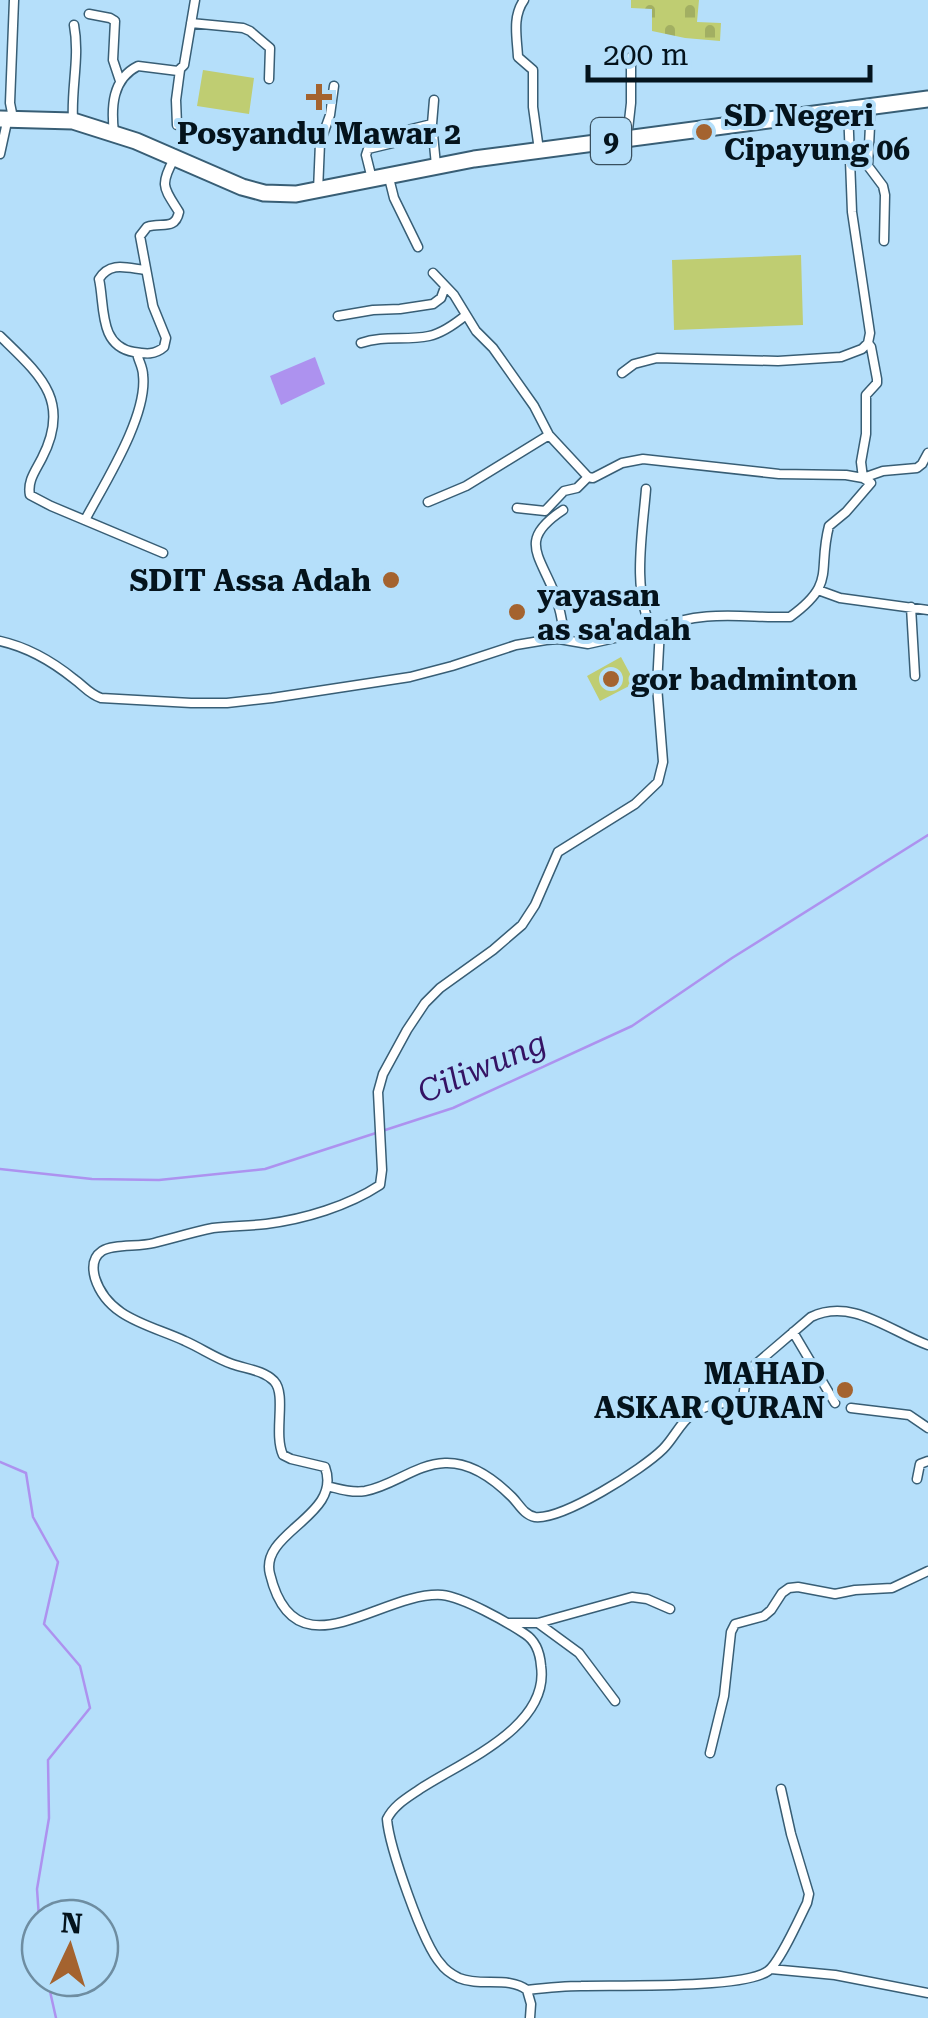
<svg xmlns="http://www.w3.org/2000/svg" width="928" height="2018" viewBox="0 0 928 2018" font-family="'Roboto Serif',serif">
<defs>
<pattern id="cemetery-stones" width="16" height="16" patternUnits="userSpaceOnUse" patternTransform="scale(2.5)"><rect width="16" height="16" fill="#bfcd72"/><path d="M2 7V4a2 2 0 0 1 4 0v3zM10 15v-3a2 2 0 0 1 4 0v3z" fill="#a2af62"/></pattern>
</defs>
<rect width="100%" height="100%" fill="#b5dffa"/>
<!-- cemetery -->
<path fill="url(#cemetery-stones)" d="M631,0H699L697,22L721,23L720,41L685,38L652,31V9L631,8Z"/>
<!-- park -->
<path fill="#bfcd72" d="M203,70L254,78L249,114L197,106Z
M801,255L803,325L674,330L672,260Z
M621,657L635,683L600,701L587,676Z"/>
<!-- water -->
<path fill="#ad92ef" d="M315,357L325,384L281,405L270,376Z"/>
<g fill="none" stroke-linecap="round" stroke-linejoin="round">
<!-- stream -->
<path stroke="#ad92ef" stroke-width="2.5" d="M0,1169L92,1179L159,1180L265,1169L453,1108L632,1026L732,958L928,835
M0,1462L26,1473L33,1517L58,1562L44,1624L80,1666L90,1708L48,1760L49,1818L37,1889L40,1932
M47,1978L56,2018"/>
<!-- street casing -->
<g stroke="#385e75" stroke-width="11">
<path id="street" d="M524,0C512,17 517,37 518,57L533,70V107L539,150
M89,14L110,18L115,21L113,60L120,81
M191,23L243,28L250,31L270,48L269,79
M434,100L432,124L436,165
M871,106L868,166L883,186L885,195L884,241
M73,120C71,88 80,57 74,25
M177,125L176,100L180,70
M114,133C111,107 112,79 138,66L178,71L184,65L195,0
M627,139L631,103V57
M0,154L7,122L13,118L10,103L14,0
M372,179L366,155L368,149L393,143L391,134L432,124
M390,182L394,198L418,247
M318,191L320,143L330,115L334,86
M145,270C127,268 110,261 99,279C105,305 98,346 134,352C146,354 155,355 164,347L166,338L153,306L140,236L147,227C161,222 175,231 179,212C164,188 159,186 174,159
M433,273L454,295L476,331L493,348L534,406L549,435L588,477
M338,316L373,310L400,309L433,304L441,298L445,287
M0,336C39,374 72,400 42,458C36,470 27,481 30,495L51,506L163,553
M361,343C384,335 406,341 429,336C443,333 455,324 466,315
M622,373L634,364L657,358L778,361L841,357L862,349L868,343L870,333L852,212L848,108
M646,489C643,529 631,594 653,630
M428,502L466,486L549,435
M517,508L545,511L564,491L577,488L588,477L593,478L622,463L643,459L779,474L846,475L863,478L861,462L866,434V395L877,383V379L871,347L868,343
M563,510C519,539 538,553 554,592C560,607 563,624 565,640
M85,520C104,484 148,416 143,375C143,367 138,360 137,353
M818,590L840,598L928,610
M911,607L915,676
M0,641C27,647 53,662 74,679C84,686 89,694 101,698L191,703H227L272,698L410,677L452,666L516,645L546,640L559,639L588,644L660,628
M793,1332L835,1403
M851,1408L909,1415L928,1428
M917,1479L920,1464L928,1461
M327,1486C339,1489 352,1493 365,1491C393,1486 416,1464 445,1463C471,1462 495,1480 512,1497C519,1504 524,1515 535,1517C563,1520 643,1469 663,1449C674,1438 680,1423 692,1414C708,1402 727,1405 743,1398L746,1377L749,1370L811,1317C852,1297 891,1332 928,1345
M509,1623H538L632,1597L647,1599L670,1609
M538,1623L579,1653L615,1701
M710,1753L724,1696L731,1632L735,1624L764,1616L771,1610L782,1593L789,1588L798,1587L835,1594L855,1590L892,1588L928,1571
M781,1789L791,1834L809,1894L807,1903C799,1919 780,1962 768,1971C744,1989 617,1985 581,1986C563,1986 545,1988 527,1990C509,1976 480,1987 459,1978C453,1975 445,1970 441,1964C423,1945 389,1846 387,1819C394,1805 407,1798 420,1789C461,1762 550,1727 541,1666C540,1653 536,1641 525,1634C507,1622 463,1597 442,1595C380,1591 295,1678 270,1574C259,1532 343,1516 325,1467L291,1459L283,1455C273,1433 287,1395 274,1381C263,1370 246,1369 232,1364C215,1358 201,1348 185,1341C151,1325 108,1319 95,1278C92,1267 93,1257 102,1251C113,1244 139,1247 154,1243C174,1238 193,1232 213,1228C231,1226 249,1226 266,1224C305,1219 348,1206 380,1185L382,1170L378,1092L383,1074L407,1030L425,1003L440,988L493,950L522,925L535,905L558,852L635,804L658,782L663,762L657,686L660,628C702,609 745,618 790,617C837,583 817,572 829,526L846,512L871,483L863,478L883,471L917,468L922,464L928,453
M771,1969L835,1975L928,1993
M527,1990L531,2004L530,2018"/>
</g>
<!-- highway casing -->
<g stroke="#385e75" stroke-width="19">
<path id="highway" d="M0,119L73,121L136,141L242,187L264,193L296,194L474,159L928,99"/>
</g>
<!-- street -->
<use href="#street" stroke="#fff" stroke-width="8"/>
<!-- highway -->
<use href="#highway" stroke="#fff" stroke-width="15"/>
</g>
<!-- markers -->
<g fill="#a4632f" stroke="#b5dffa" stroke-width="4">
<path d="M314 82h10v10h10v10h-10v10h-10v-10h-10v-10h10z"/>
<circle cx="704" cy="132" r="10"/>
<circle cx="391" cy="580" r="10"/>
<circle cx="517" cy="612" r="10"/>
<circle cx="611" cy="679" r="10"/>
<circle cx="845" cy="1390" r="10"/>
</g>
<g text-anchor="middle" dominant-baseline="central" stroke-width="8" stroke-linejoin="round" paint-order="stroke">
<!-- shield labels -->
<rect fill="#b5dffa" stroke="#39505f" stroke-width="2.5" x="591" y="118" width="40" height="46" rx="8"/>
<g font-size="28" font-weight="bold" fill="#04131c">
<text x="611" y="141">9</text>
</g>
<!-- poi labels -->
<g font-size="30" font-weight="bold" fill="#04131c" stroke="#b5dffa" text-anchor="start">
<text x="724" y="115">SD Negeri<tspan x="724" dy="34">Cipayung 06</tspan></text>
<text x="319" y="133" text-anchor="middle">Posyandu Mawar 2</text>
<text x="371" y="580" text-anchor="end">SDIT Assa Adah</text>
<text x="537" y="595">yayasan<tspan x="537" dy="34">as sa'adah</tspan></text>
<text x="631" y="679">gor badminton</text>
<text x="825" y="1373" text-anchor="end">MAHAD<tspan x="825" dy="34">ASKAR QURAN</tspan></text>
</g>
<!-- water labels -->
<g font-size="32" font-style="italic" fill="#351364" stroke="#b5dffa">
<text transform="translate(482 1067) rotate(-23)">Ciliwung</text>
</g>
</g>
<!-- north arrow -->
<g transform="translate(70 1948) rotate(4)"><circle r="48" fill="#b5dffa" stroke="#6e8da1" stroke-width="2.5"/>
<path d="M0-8L18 38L0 25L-18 38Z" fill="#a4632f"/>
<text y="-15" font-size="28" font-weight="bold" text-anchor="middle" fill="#04131c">N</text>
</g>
<!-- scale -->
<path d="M588 65v15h282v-15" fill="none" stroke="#04131c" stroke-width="5"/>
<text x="603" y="65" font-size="30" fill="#04131c" stroke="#b5dffa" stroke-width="8" paint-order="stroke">200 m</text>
</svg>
